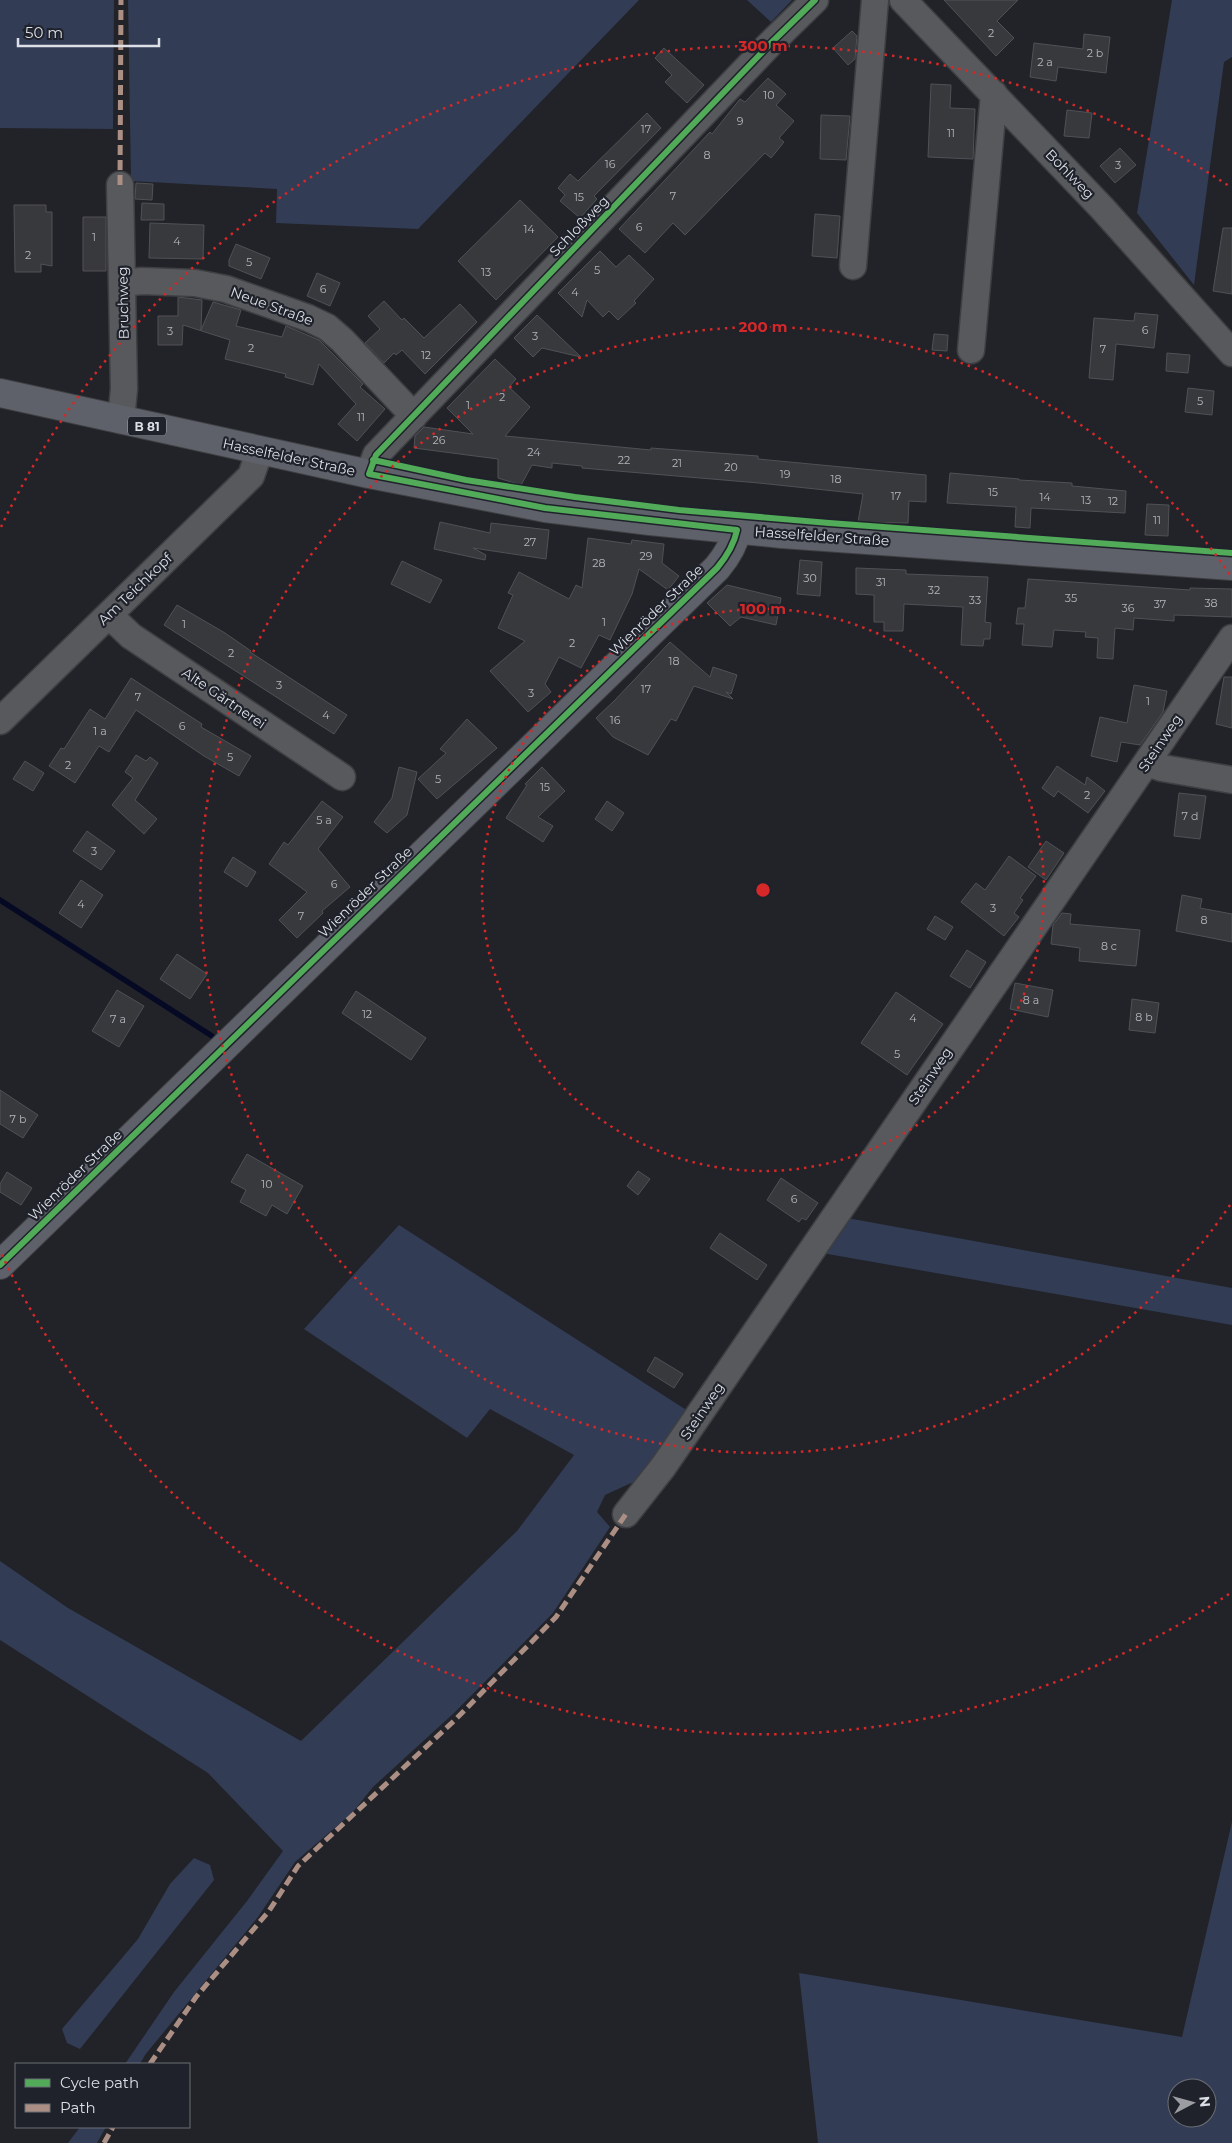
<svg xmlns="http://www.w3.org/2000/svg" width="1232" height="2143" viewBox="0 0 1232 2143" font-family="Montserrat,sans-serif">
<rect width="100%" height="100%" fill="#222328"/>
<!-- green -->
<path fill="#323c55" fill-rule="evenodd" d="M0,0H114L113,129L0,128Z
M128,0H639L418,229L276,223L277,189L131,181Z
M747,0H792L771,22Z
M1172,0H1232V57L1224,62L1194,285L1137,213Z
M847,1218L1232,1288V1325L822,1253Z
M399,1225L691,1413L651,1474L605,1495L597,1512L610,1527L553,1613L455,1712L373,1787L352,1813L295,1862L258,1917L145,2055L140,2064H125L174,1992L247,1901L283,1851L208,1773L0,1640V1561L68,1608L301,1741L517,1531L574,1455L490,1409L467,1438L304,1329Z
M1232,1822V2143H818L799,1973L1182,2037ZM1177,2088H1207V2118H1177Z
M194,1858L210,1865L214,1880L80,2049L67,2043L62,2029L138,1939L170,1884Z
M80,2127H106L97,2143H68Z"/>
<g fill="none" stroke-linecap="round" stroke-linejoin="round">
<!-- stream -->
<path stroke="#050924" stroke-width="5.5" d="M0,900L212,1036"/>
</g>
<!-- building -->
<path fill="#38393d" stroke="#505156" d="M944,0H1018L997,21L1014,38L996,56Z
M852,31L857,36L855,59L848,65L833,48Z
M1084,34L1110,37L1106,73L1058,67L1056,81L1030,77L1034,43L1083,49Z
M664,48L704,85L687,103L665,82L672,75L655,58Z
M768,78L786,94L776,105L794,121L779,138L784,142L771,158L765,153L685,235L673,223L645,253L619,229L710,132L712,134L740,99L745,102Z
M931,84L951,85L950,108L975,109L973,159L928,157Z
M1067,110L1092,113L1089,138L1064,136Z
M647,113L661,128L594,196L597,199L580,218L560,201L565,195L558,188L570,174L578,181Z
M821,115L850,116L846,160L820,159Z
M1120,148L1136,165L1115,183L1100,166Z
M136,183L153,184L152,200L135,199Z
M520,200L558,237L496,300L458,261Z
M142,203L164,204V220H141Z
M14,205H46V212H52V266L41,264V272H15Z
M815,214L840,216L837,258L812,256Z
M83,217H106V271H83Z
M150,223L204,225L203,259L149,258Z
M1223,228H1232V294L1213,291Z
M236,244L270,258L261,279L229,266V260Z
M600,251L616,267L629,255L654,279L634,301L636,303L618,320L609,311L603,317L587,300L582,317L558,293Z
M317,273L340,283L330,306L307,296Z
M178,297L202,300L201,330L213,302L241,310L236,326L282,337L286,326L319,340L363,384L360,387L385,409L357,441L338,424L356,404L319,364L313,385L285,377L286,374L225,359L230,340L183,325L182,345H158V316H178Z
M384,301L402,320L404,318L424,338L460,304L477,322L425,374L402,350L396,355L394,353L384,363L365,343L380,329L368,316Z
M1135,313L1158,315L1154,348L1116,344L1113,380L1089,378L1094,318L1134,321Z
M537,315L581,357L542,348L533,357L514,338Z
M934,334L948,335L947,351L932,350Z
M1167,353L1190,355L1188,373L1166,371Z
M495,359L516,379L509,387L530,407L505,436L651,450V448L758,456V459L926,475V502L909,501L908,523L858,522L863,494L759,483L582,468V466L552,463V468L532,465L521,485L498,478V459L414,448L415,436L424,427L473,434L447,408Z
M1188,388L1214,391L1212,415L1185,412Z
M950,473L1019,479V480L1072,483V486L1126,491L1125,513L1031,508L1030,528L1015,527L1016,507L947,503Z
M1147,504L1169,505L1168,536L1145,535Z
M440,522L490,533L491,523L549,530L546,559L473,548L486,555L485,560L434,549Z
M588,538L631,544L632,540L664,544L662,563L679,576L668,590L639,569L632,594L610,640L599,635L581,668L559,657L545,684L551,692L528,712L490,671L525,641L498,628L513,595L508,593L519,572L569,599L576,585L582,588Z
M800,560L822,562L820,596L797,594Z
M402,561L442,580L430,603L391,584Z
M856,568L906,570V574L988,577L985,622L991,623L990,639H984L983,646L961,645L963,607L904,604L903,631H884V622H874V595L856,594Z
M1028,579L1190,590V588L1232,589V617L1174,615V621L1134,618L1133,630L1115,628L1113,659L1097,658L1098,638L1085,637L1086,632L1054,630L1052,647L1022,645L1024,624H1016L1018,608H1025Z
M727,585L781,598L776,625L741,617L730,626L707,603Z
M177,605L225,633L251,651L250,652L347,715L334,734L164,625Z
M670,642L710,677L713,667L737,675L731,694L726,692L733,699L694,686L676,721L671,719L648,755L613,737L596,718L614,701Z
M1224,677H1232V728L1216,724Z
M131,678L202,724L201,727L251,756L239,776L204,756L136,710L109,752L99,746L75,783L49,766L61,748L64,749L90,709L105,719Z
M1134,685L1167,691L1163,712L1140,745L1121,742L1117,762L1091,756L1100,717L1127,723Z
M467,719L497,748L437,799L418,779L446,753L440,749Z
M136,755L146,761L150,757L158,763L135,800L157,819L144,834L112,805L133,778L125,772Z
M25,761L44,773L33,791L13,779Z
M1057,766L1085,785L1087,777L1105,791L1088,813L1058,791L1054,797L1042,788Z
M399,767L417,772L407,815L387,833L374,822L392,798Z
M542,767L565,791L538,817L553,826L543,842L506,818L527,785L525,784Z
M1179,793L1206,796L1200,839L1174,836Z
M322,801L343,817L318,849L350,887L322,911L323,913L297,938L279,920L307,892L269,864L284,842L288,845Z
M607,801L624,813L612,831L595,819Z
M87,831L115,851L101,870L73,851Z
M1046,841L1064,853L1046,880L1028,867Z
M1009,856L1036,876L1020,898L1023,900L1014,913L1019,917L1004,936L961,902L976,883L985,890Z
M233,857L256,872L247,887L224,872Z
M81,880L103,895L81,928L59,913Z
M1182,895L1202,899L1200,908L1232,914V942L1176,931Z
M1062,913L1071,914L1070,924L1140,930L1136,966L1079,961L1080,948L1051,944L1053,925Z
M935,916L953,927L945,940L927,929Z
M967,950L986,962L970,988L950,976Z
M177,954L207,974L190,999L160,979Z
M1015,983L1053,990L1048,1017L1010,1009Z
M117,990L144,1006L119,1047L92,1031Z
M356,991L426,1038L411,1060L342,1013Z
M896,992L943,1024L907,1075L861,1043Z
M1132,999L1159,1003L1155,1033L1129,1030Z
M0,1090L38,1115L23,1138L0,1124Z
M247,1154L303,1186L287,1214L272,1205L266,1216L240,1202L246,1190L231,1182Z
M638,1171L650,1179L638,1195L627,1186Z
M7,1172L32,1188L21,1205L0,1192V1184Z
M781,1178L818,1203L806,1220L802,1218L799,1222L767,1200Z
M720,1233L767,1265L757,1280L710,1248Z
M655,1357L683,1374L674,1388L647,1371Z"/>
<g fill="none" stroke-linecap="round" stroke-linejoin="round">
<!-- minor casing -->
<g stroke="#3e3f43" stroke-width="29">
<path id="minor" d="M903,0L1102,208L1232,353
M120,185L124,389L121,420
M853,266L875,0
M122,283L142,281L195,283L226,289L308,318L327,327L342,340L414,416
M971,350L994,94
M369,474L376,455L769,45L815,0
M109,615L131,636L342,777
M0,721L251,476L260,450
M1147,763L1162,768L1232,780
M626,1514L663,1467L1232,638"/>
</g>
<!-- major casing -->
<g stroke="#3e3f43" stroke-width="30">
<path id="major" d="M0,393L369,474L545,508L650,521L782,534L1232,566
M0,1265L717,568C727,556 734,545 737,530"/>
</g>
<!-- minor -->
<use href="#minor" stroke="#58595c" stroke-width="26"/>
<!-- major -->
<use href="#major" stroke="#5e6169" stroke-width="28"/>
<!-- quiet -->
<path stroke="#ac8f84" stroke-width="5" stroke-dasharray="10 5" stroke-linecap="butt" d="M120,185L121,0
M150,2064L196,1997L269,1911L298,1866L456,1719L556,1617L626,1514
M104,2143L113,2127"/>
<!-- cycleway casing -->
<g stroke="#1f222b" stroke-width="9">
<path id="cycleway" d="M373,460L466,480L575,497L679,510L829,523L1232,553
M0,1265L717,568C727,556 734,545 737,530L545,508L369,474L376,455L769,45L815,0"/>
</g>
<!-- cycleway -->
<use href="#cycleway" stroke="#51ab58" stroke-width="6"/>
</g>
<!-- distance rings -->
<g fill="none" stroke="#d62828" stroke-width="2.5" stroke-dasharray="2.5 5">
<circle cx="763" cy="890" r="281"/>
<path d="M1230 1205A563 563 0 1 1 1230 575"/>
<path d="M1229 1594A844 844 0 0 1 1 1253M1 527A844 844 0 0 1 1229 186"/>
</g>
<g text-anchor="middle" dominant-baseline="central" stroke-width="4.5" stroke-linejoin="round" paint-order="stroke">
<!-- number labels -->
<g font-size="11" fill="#b3b6bb">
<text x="991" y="33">2</text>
<text x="1095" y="53">2 b</text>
<text x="1045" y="62">2 a</text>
<text x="769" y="95">10</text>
<text x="740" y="121">9</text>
<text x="646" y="129">17</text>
<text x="951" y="133">11</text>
<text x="707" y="155">8</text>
<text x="610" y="164">16</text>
<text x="1118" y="165">3</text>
<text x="673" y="196">7</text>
<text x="579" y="197">15</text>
<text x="639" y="227">6</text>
<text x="529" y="229">14</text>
<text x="94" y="237">1</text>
<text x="177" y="241">4</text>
<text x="28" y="255">2</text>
<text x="249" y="262">5</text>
<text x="597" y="270">5</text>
<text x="486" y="272">13</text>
<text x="323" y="289">6</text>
<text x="575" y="292">4</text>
<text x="1145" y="330">6</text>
<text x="170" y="331">3</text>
<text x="535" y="336">3</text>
<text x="251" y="348">2</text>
<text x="1103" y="349">7</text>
<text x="426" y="355">12</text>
<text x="502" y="397">2</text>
<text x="1200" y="401">5</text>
<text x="468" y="405">1</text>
<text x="361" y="417">11</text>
<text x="439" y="440">26</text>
<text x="534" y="452">24</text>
<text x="624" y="460">22</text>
<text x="677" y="463">21</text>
<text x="731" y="467">20</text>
<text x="785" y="474">19</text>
<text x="836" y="479">18</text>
<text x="993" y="492">15</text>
<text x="896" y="496">17</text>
<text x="1045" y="497">14</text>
<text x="1086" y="500">13</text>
<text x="1113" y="501">12</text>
<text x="1157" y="520">11</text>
<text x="530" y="542">27</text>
<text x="646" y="556">29</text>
<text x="599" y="563">28</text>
<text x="810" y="578">30</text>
<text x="881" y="582">31</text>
<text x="934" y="590">32</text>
<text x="1071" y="598">35</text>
<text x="975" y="600">33</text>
<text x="1211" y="603">38</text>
<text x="1160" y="604">37</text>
<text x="1128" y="608">36</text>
<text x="604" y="622">1</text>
<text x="184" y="624">1</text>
<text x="572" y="643">2</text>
<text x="231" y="653">2</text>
<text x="674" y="661">18</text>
<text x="279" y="685">3</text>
<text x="646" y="689">17</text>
<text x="531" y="693">3</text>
<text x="138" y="697">7</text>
<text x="1148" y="701">1</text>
<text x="326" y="715">4</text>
<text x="615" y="720">16</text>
<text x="182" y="726">6</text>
<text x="100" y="731">1 a</text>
<text x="230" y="757">5</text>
<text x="68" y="765">2</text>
<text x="438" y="779">5</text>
<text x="545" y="787">15</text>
<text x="1087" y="795">2</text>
<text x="1190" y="816">7 d</text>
<text x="324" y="820">5 a</text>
<text x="94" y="851">3</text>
<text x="334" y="884">6</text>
<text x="81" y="904">4</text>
<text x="993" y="908">3</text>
<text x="301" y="916">7</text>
<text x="1204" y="920">8</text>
<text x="1109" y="946">8 c</text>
<text x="1031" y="1000">8 a</text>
<text x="367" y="1014">12</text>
<text x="1144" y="1017">8 b</text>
<text x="913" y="1018">4</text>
<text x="118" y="1019">7 a</text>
<text x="897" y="1054">5</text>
<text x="18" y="1119">7 b</text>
<text x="267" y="1184">10</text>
<text x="794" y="1199">6</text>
</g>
<!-- shield labels -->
<rect fill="#1f222b" stroke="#a3a6ad" stroke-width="1" x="128" y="416.5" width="38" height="19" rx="4"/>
<g font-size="12" font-weight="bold" fill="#dcdfe5">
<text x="147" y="426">B 81</text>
</g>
<!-- street labels -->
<g font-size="14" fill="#dcdfe5" stroke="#1f222b">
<text transform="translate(1070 174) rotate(46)">Bohlweg</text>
<text transform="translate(579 226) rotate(-46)">Schloßweg</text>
<text transform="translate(123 303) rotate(-91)">Bruchweg</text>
<text transform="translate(272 306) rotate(20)">Neue Straße</text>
<text transform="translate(289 457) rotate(12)">Hasselfelder Straße</text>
<text transform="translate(822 536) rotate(4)">Hasselfelder Straße</text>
<text transform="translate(135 589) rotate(-44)">Am Teichkopf</text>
<text transform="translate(656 610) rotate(-44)">Wienröder Straße</text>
<text transform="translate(224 698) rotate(34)">Alte Gärtnerei</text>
<text transform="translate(1160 743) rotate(-56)">Steinweg</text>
<text transform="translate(365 892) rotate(-44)">Wienröder Straße</text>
<text transform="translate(930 1076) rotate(-56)">Steinweg</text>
<text transform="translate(75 1175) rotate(-44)">Wienröder Straße</text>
<text transform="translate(702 1411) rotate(-56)">Steinweg</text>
</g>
</g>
<circle cx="763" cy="890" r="8" fill="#d62828" stroke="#1f222b" stroke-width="2.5"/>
<g font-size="15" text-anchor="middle" font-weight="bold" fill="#d62828" stroke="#1f222b" stroke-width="4.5" stroke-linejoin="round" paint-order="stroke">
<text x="763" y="51">300 m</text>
<text x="763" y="332">200 m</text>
<text x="763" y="614">100 m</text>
</g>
<!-- legend -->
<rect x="15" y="2063" width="175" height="65" fill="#1f222b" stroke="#6b6e75"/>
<rect x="25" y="2079" width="25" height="8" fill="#51ab58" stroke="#6b6e75"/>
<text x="60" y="2088" font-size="15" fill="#dcdfe5">Cycle path</text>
<rect x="25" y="2104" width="25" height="8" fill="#ac8f84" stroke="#6b6e75"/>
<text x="60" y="2113" font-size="15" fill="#dcdfe5">Path</text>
<!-- north arrow -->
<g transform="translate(1192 2103) rotate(84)"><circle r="24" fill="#1f222b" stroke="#6b6e75"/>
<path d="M0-4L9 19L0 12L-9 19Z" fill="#9b9da3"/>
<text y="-8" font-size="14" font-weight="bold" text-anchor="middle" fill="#dcdfe5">N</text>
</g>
<!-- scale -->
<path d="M18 38v8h141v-8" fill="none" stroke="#dcdfe5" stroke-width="2.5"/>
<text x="25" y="38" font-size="15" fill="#dcdfe5" stroke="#1f222b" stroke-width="4" paint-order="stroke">50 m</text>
</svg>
